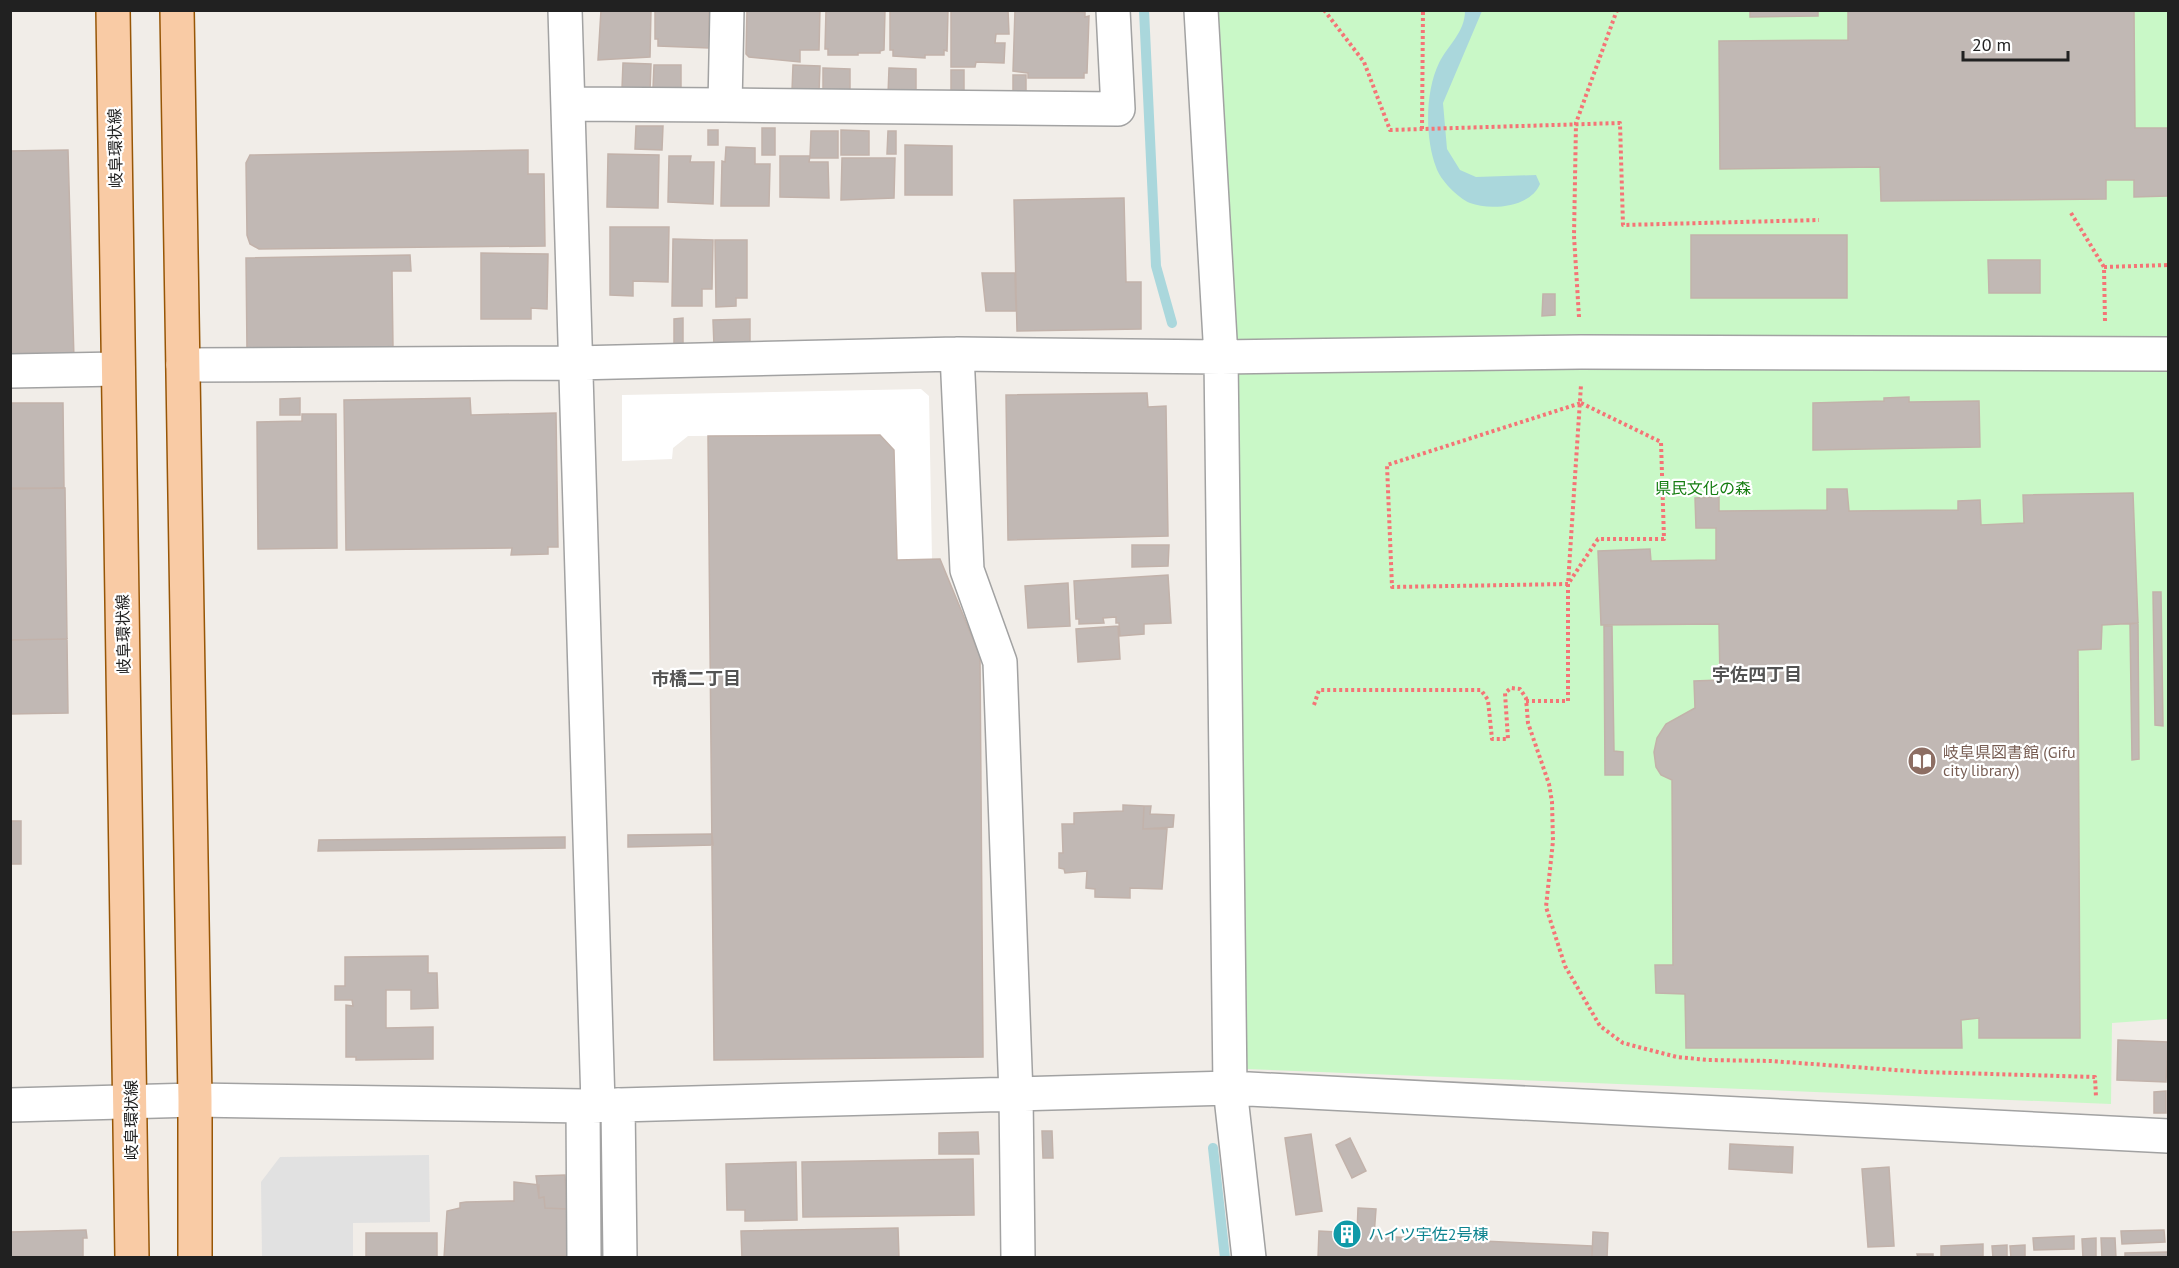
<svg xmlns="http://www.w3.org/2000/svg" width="2179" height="1268" viewBox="0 0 2179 1268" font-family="'PT Sans','Noto Sans JP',sans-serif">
<rect width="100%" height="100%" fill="#f1ede8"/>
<!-- park -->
<path fill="#c9f8c7" d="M1218,11H2168V1019L2112,1023L2111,1104L1247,1069L1235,341Z"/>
<!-- parking -->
<path fill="#e1e1e1" d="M429,1155L430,1222L353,1223V1257H262L261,1182L280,1157Z"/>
<!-- water -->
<path fill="#aad7dc" d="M1465,11H1482L1443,103L1447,149L1460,170L1476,177L1536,175L1540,184C1531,207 1491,211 1470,203C1458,198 1440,180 1436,167C1425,138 1425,92 1439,63C1448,45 1465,32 1465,11Z"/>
<!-- pier -->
<path fill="#fff" d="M921,389L929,396L932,560H897L880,435L688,436L673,448L672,459L622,461V395Z"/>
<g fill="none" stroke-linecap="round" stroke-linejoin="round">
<!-- stream -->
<path stroke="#aad7dc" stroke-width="10" d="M1144,10L1156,266L1172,323
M600,1128L601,1258
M1213,1148L1225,1258"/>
</g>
<!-- building -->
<path fill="#c1b8b4" stroke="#c2b2aa" stroke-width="1.5" d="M601,10H651L650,57L598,60Z
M655,10H709V48L658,46V39H655Z
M747,10H820L819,50H800V62L749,57L746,54Z
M826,10H885L884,50L880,51V53H858V55H828V49H825Z
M890,10H948L947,51L944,50V55H925V58L893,56V50H890Z
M951,10H1008L1009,34H996L995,43H1005L1004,63L976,62L975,67H951Z
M1015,10L1085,12V17L1089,16L1087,73H1084V78H1028V73L1013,71Z
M1750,10H1818V16L1750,17Z
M1848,10H2134L2135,128H2168V196L2134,197V180H2106V199L1881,201L1880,167L1720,169L1719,41L1848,40Z
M623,63L651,64L650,90L622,89Z
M654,65H681V90L653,89Z
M793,65L820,66L819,92L792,91Z
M823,68L850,69V94L823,93Z
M889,68L916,69V95H888Z
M951,70H964V96H951Z
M1013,75H1026V97H1013Z
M636,126H663L662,150L635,149Z
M762,128H775V155H762Z
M708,130H718V145H708Z
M841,130L869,131V155H841Z
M811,131H838V158H810Z
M888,131H896V154H887Z
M905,145L952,146V195H905Z
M726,147L755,148V164H770L769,206H721L722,161L725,162Z
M68,150L74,359L10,361V151Z
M528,150V174H544L545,246L259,249L250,244L247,235L246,163L250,155Z
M608,154L659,155L658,208L607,207Z
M669,156H691L690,162H714L713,204L668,202Z
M780,156H810L809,162H828L829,198L780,197Z
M842,158H895L894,198L841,200Z
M1124,198L1126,282H1141V329L1017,331L1014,200Z
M610,227H669L668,282L633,281V296L610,295Z
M1691,235H1847V298H1691Z
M673,239L713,240L712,289H702V306H672Z
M715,240H747V298H736V306L716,307Z
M481,253L548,254L547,309L531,308V319H481Z
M410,255L411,271H392L393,348L247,351L246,258Z
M1988,260H2040V293H1989Z
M982,273H1015L1016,311H986Z
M1543,294H1555V315L1542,316Z
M683,318V345H674V319Z
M750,319V345L714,346L713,320Z
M1147,393L1148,407L1166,406L1168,536L1008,540L1006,395Z
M1909,397V402L1979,401L1980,447L1813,450V403L1884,401V398Z
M300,398V415H280V399Z
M470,398L471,415L556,413L558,547H548V554L511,555L512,548L346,550L344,400Z
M10,403H63L64,488H10Z
M302,414H336L337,548L258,549L257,422L302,421Z
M880,435L894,450L897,560L940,559L980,656L983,1057L714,1060L708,436Z
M65,488L67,639L10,640V489Z
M1827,489H1847L1849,511L1958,510V501L1980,500L1981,525L2024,523L2023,495L2133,493L2138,623L2102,625L2101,649L2078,650L2080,1038H1979V1018L1961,1020L1962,1048H1686L1685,994L1656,993L1655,965H1673L1672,780L1661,775L1656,767L1654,752L1657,738L1666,724L1695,708L1694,681L1720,680L1719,624L1601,625L1598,551L1650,549L1651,561L1716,560V528H1696L1695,498L1719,497V511L1827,510Z
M1132,545H1169L1168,566L1132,567Z
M1168,575L1171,623L1144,624V634L1120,636L1119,623H1116V617L1103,618L1104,623L1079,624V619H1076L1074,581Z
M1068,583L1070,626L1028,628L1025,586Z
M2153,592H2161L2163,726L2155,725Z
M2138,623L2139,759L2132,760L2130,624Z
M1118,626L1120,659L1078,662L1076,629Z
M1604,626H1612L1614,751L1623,752V775H1605Z
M67,639L68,713L10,714V640Z
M1123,805L1144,806L1143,829H1167L1162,889L1130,888V898L1095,897V889L1086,888L1087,871L1065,873L1064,869L1059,868V853H1063L1062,824H1074V813L1123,811Z
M1144,806H1151L1150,814L1174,815L1173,827L1143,829Z
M10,821H21V864H10Z
M712,834L713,845L628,847V835Z
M565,837V848L318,851L319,840Z
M428,956V973H437L438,1008L411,1009V990H386V1028L433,1027V1059L356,1060V1057H346V1005L353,1006L352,1000H335V986H345V957Z
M2118,1040L2168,1042L2166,1082L2117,1080Z
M2166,1091V1113H2154V1092Z
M1042,1131H1052L1053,1158H1043Z
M978,1132L979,1154H939V1133Z
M1311,1134L1322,1211L1296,1215L1285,1138Z
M1350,1138L1366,1171L1352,1178L1336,1145Z
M1730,1144L1793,1147L1792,1173L1729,1169Z
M973,1159L974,1215L803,1217L802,1162Z
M796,1162L797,1220L745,1221V1210H727L726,1164Z
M1889,1167L1894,1246L1868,1247L1862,1169Z
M565,1175L567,1209L545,1208L544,1197L539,1198L536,1176Z
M514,1182L539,1185V1198L544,1197L545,1208L567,1209L570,1256L444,1258L447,1211L460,1208V1203L466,1202L514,1201Z
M1358,1208L1376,1209L1374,1236L1592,1246V1258H1318L1319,1231L1357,1233Z
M898,1228L899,1258H742L741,1231Z
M86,1230L87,1238H83V1258H10V1232Z
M2164,1230L2165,1242L2122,1244L2121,1231Z
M1593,1232L1608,1233L1607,1258H1592Z
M366,1233H437V1258H366Z
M2074,1236V1249L2034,1250L2033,1238Z
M2096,1238V1258H2083L2082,1239Z
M2101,1238H2115L2116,1258H2102Z
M1983,1244V1256L1941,1258V1246Z
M2007,1245V1258H1993L1992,1246Z
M2025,1245V1258H2011L2010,1246Z
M2168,1252V1258H2125V1253Z
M1917,1254H1933V1258H1918Z"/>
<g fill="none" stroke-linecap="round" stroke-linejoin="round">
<!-- minor casing -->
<g stroke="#a2a2a2" stroke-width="36">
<path id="minor" d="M565,10L598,1104
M727,10L725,105L1118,109L1113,10
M1201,10L1221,357L1230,1088L1249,1258
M568,104L725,105
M957,354L967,570L1000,662L1016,1095L1018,1258
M183,365L575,363L957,354L1221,357L1581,352L2168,354
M10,371L118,369
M10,1105L195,1100L583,1106L1230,1088L2168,1136
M618,1105L620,1258
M583,1106L584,1258"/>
</g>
<!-- major casing -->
<g stroke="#975606" stroke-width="36">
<path id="major" d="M113,10L132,1258
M177,10L195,1100V1258"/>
</g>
<!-- path -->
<path stroke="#f57476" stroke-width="4" stroke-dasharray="3 3" stroke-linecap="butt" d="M1324,10L1364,62L1390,130L1620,123L1623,225L1819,220
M1422,129L1423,10
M2071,213L2104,267
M1579,317L1574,236L1576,123L1617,10
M2105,321L2104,267L2168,265
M1581,403L1661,442L1664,539H1598L1568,584L1392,587L1387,465Z
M1526,701H1568V584L1581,385
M1314,705L1319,690H1481L1488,700L1492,739H1508L1505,693L1511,688L1520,689L1526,698L1528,723L1549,784L1552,802L1553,841L1546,907L1565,966L1600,1026L1623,1043L1677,1057L1708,1060L1771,1061L1923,1072L2095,1077L2096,1097"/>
<!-- minor -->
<use href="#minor" stroke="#fff" stroke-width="33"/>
<!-- major -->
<use href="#major" stroke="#f9cba5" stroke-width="33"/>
</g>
<!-- icons -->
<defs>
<g id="library-disc" transform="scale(1.5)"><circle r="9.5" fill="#8d6e63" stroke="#fff"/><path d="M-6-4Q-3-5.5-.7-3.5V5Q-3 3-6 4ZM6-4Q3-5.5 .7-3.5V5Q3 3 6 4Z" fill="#fff"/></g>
<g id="building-disc" transform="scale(1.5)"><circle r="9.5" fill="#0f9aa8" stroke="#fff"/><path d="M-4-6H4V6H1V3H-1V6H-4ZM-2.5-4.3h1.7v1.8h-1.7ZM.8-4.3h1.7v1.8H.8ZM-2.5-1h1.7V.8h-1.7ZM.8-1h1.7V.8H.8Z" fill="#fff"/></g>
</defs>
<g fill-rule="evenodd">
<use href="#library-disc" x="1922" y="761"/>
<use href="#building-disc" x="1347" y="1234"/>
</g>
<g text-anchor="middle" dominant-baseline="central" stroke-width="4.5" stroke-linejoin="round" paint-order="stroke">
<!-- street labels -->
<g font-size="16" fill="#212121" stroke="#fff">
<text transform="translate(115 148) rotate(-91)">岐阜環状線</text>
<text transform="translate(123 634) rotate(-91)">岐阜環状線</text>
<text transform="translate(131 1120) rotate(-90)">岐阜環状線</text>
</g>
<!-- park labels -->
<g font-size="16" fill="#147d10" stroke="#fff">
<text x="1703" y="488">県民文化の森</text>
</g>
<!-- education labels -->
<g font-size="16" fill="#785e54" stroke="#fff" text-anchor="start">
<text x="1943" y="752">岐阜県図書館 (Gifu<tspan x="1943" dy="18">city library)</tspan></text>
</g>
<!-- culture labels -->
<g font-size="16" fill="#0d838f" stroke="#fff" text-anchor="start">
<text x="1368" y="1234">ハイツ宇佐2号棟</text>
</g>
<!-- neighbourhood labels -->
<g font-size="18" font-weight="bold" fill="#545454" stroke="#fff">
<text x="1757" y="674">宇佐四丁目</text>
<text x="696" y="678">市橋二丁目</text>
</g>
</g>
<!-- border -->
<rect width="2179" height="1268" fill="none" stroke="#212121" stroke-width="24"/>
<!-- scale -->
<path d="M1963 51v9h105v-9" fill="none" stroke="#212121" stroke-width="3"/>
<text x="1972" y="51" font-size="18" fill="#212121" stroke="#ffffff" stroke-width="4.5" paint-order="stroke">20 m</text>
</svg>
